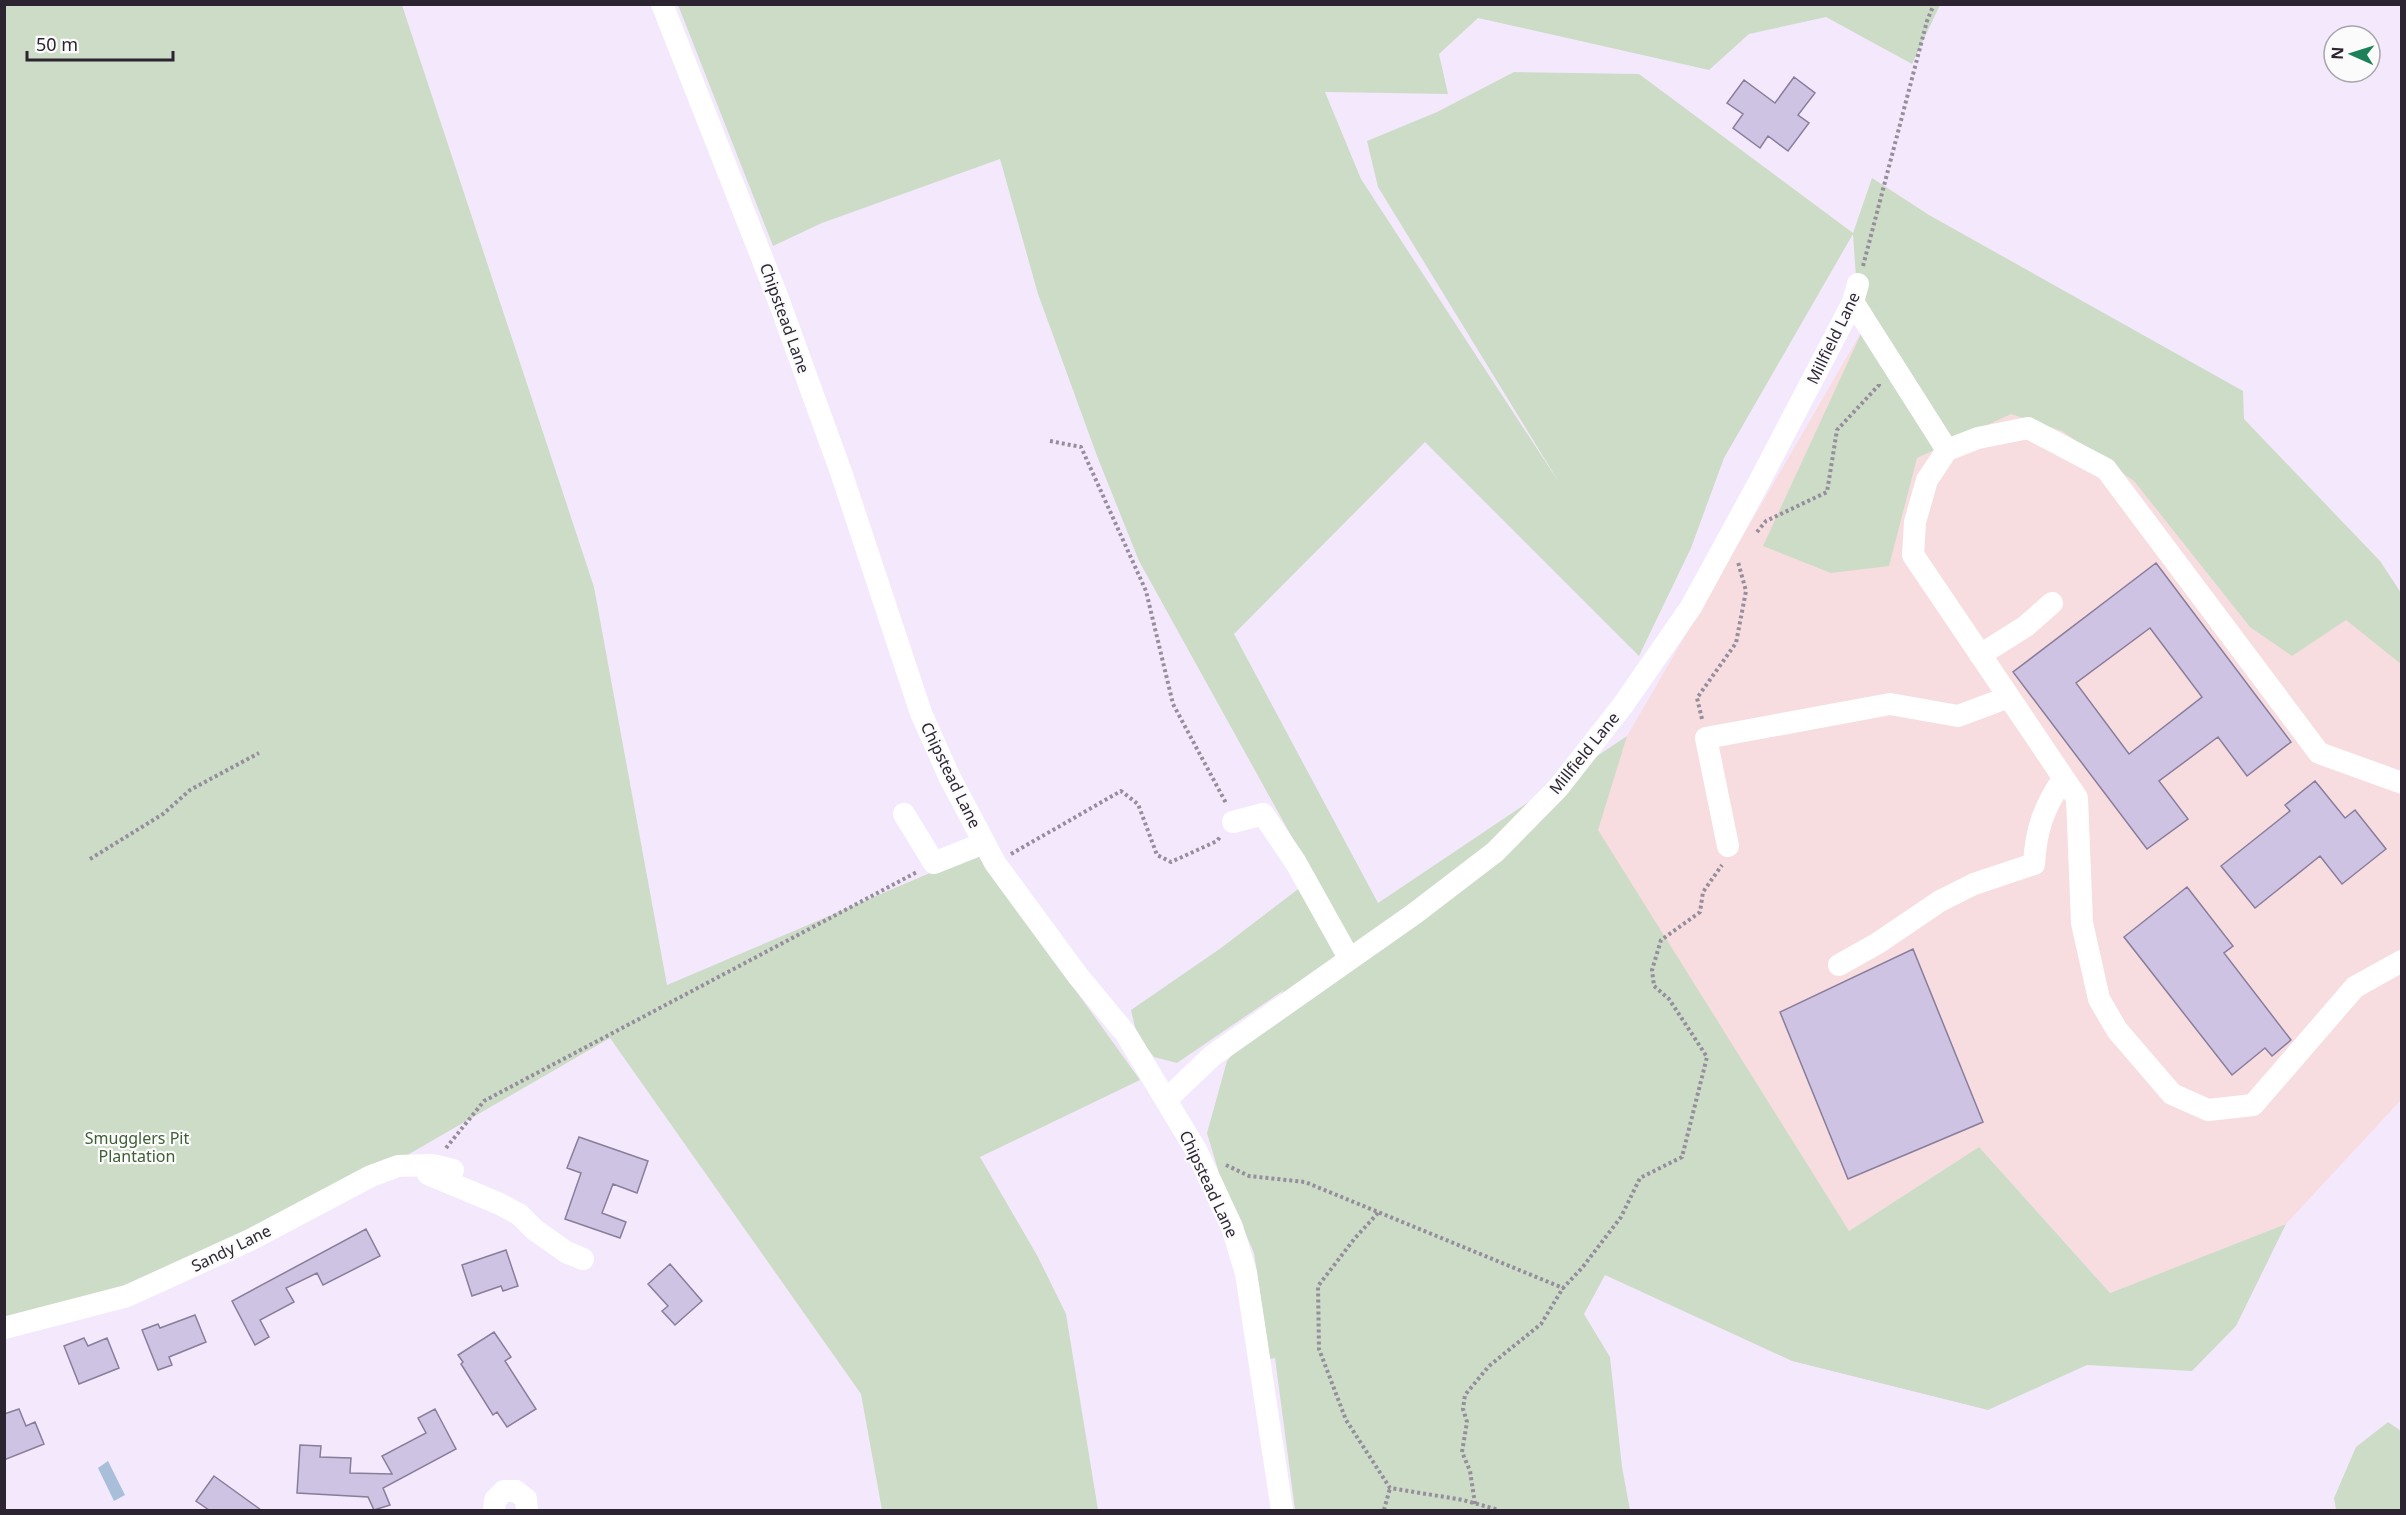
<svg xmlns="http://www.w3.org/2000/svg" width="2406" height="1515" viewBox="0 0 2406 1515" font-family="'Noto Sans',sans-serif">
<rect width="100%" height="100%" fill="#f4e9fc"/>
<!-- commercial -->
<path fill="#f7dde0" d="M1929,215L2380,561L2401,593V1100L2286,1224L2110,1293L1979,1147L1849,1231L1554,822L1627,736Z"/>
<!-- green -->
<path fill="#ccdcc7" d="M5,5H402L594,587L667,985L977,853L1140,1080L980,1157L1038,1257L1066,1314L1098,1510H882L861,1394L610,1038L371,1176L127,1296L5,1328Z
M678,5H1940L1912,64L1826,17L1749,34L1709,70L1478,18L1439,54L1448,94L1325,92L1361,179L1560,484L1378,187L1367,141L1437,112L1514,72L1639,74L1853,233L1872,178L1929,215L2243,391L2244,419L2380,561L2401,593V664L2346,620L2292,656L2250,627L2134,481L2062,431L2011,414L1917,458L1889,566L1831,573L1763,546L1860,336L1853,234L1724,458L1691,548L1639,656L1425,442L1234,634L1378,903L1627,736L1598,830L1849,1231L1979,1147L2110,1293L2286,1224L2236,1326L2192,1371L2087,1365L1988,1410L1792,1361L1605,1275L1584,1314L1610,1357L1622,1467L1630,1510H1295L1275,1358L1270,1359L1254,1253L1219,1173L1207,1133L1227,1061L1284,990L1177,1063L1154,1057L1137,1036L1131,1010L1221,948L1314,877L1139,561L1097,456L1038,294L1000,159L822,223L773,246Z
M2388,1422L2401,1431V1510H2336L2334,1498L2356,1447Z"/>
<!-- water -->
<path fill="#a9bfd9" d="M108,1461L125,1495L114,1501L98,1468Z"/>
<!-- building -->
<path fill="#cfc3e3" stroke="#887d9b" stroke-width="1.5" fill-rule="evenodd" d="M1794,77L1815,93L1798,115L1809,123L1788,151L1768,136L1760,148L1733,128L1743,114L1727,103L1744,80L1775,103Z
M2156,563L2291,742L2247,776L2218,737L2159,781L2188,819L2147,849L2013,672ZM2150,628L2202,697L2129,754L2076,683Z
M2315,781L2345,818L2355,810L2386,849L2342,884L2320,856L2255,908L2221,866L2290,811L2285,805Z
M2187,887L2233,946L2224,953L2291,1040L2272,1056L2265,1048L2232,1075L2124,937Z
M1913,949L1983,1122L1848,1179L1780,1012Z
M579,1137L648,1161L637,1193L613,1184L602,1213L626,1222L620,1238L565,1219L581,1173L567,1168Z
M366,1229L380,1256L323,1285L317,1273L286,1288L294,1302L260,1320L269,1337L255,1345L232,1301Z
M506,1250L518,1286L503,1291L501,1286L472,1296L462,1265Z
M670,1264L702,1301L675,1325L662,1311L668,1306L648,1284Z
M195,1315L206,1342L169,1357L172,1365L158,1370L142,1330L158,1324L160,1328Z
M494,1332L511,1357L505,1361L536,1409L507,1427L497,1412L493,1415L461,1364L463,1362L458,1355Z
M84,1338L88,1346L107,1338L119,1368L79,1384L64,1346Z
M19,1409L26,1426L35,1422L44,1444L4,1460V1414Z
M435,1409L456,1449L383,1488L390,1505L374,1510L368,1497L297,1493L300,1445L321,1446L320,1457L351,1458L350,1473L392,1474L382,1456L426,1433L418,1418Z
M214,1476L261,1510H209L196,1501Z"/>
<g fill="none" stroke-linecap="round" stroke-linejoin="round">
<!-- path -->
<path stroke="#968d9d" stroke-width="4" stroke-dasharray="3 3" stroke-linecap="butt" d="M1863,266L1927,21L1934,4
M1050,441L1081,447L1146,591L1173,704L1226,803
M1757,532L1766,521L1827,492L1837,430L1879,385V383
M1702,719L1697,698L1736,643L1746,591L1738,562
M1011,854L1121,791L1138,804L1157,855L1171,862L1217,841L1220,837
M90,859L163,814L190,790L259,753
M446,1148L484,1101L917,872
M1226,1165L1249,1176L1305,1182L1563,1288L1582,1268L1621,1217L1640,1178L1682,1157L1707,1057L1669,999L1654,986L1652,970L1661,940L1700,912L1703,892L1722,865
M1378,1213L1355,1238L1318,1286L1319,1349L1346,1420L1390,1488L1463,1500L1499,1510
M1475,1504L1470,1471L1462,1452L1467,1422L1463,1409L1465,1395L1489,1366L1541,1324L1563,1288
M1384,1510L1390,1488"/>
<!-- minor -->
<path stroke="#fff" stroke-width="22" d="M662,4L777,296L841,472L921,713L949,776L995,863L1078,976L1126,1034L1196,1150L1232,1227L1246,1273L1282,1510
M1947,450L1978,438L2028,428L2106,469L2319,753L2402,783
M1980,655L2026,626L2052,603
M2009,697L2077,798L2082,923L2099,999L2117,1030L2172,1094L2208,1110L2253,1105L2355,987L2402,961
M904,814L934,863L984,843
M1233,822L1263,814L1296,863L1349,958
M1728,846L1706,738L1890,704L1958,716L2009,697L1913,555L1915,522L1927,480L1947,450L1853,302
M1839,965L1878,943L1940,901L1974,884L2034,864C2036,829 2044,807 2063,779
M1166,1100L1212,1056L1414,914L1495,852L1558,788L1623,705L1691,607L1757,486L1853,302L1858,284
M428,1174L500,1204L520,1215L535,1230L566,1252L583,1259
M4,1328L127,1296L250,1240L371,1176L398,1166L432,1165L453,1170
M494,1510L495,1500L504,1491H516L526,1499L527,1510"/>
</g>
<g text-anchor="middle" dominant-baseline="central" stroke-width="4.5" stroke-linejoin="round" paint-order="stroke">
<!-- street labels -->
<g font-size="16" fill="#2c2531" stroke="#fbfbfb">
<text transform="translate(785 318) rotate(70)">Chipstead Lane</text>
<text transform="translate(1833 338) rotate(-64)">Millfield Lane</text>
<text transform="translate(1584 753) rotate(-51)">Millfield Lane</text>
<text transform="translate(951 775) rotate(64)">Chipstead Lane</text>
<text transform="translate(1209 1184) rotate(65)">Chipstead Lane</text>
<text transform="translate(231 1248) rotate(-26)">Sandy Lane</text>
</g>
<!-- park labels -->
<g font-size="16" fill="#405e35" stroke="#fbfbfb">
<text x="137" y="1138">Smugglers Pit<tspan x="137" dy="18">Plantation</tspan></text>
</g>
</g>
<!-- border -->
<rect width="2406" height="1515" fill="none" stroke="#2c2531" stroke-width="12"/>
<!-- north arrow -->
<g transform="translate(2352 54) rotate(273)"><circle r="28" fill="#fbfbfb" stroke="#a8a5aa" stroke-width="1.5"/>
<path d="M0-4.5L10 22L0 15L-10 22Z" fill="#1c8059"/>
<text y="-9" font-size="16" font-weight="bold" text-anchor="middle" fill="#2c2531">N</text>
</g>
<!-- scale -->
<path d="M27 51v9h146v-9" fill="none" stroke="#2c2531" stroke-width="3"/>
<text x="36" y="51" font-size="18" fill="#2c2531" stroke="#fbfbfb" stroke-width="4.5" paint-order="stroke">50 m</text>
</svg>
